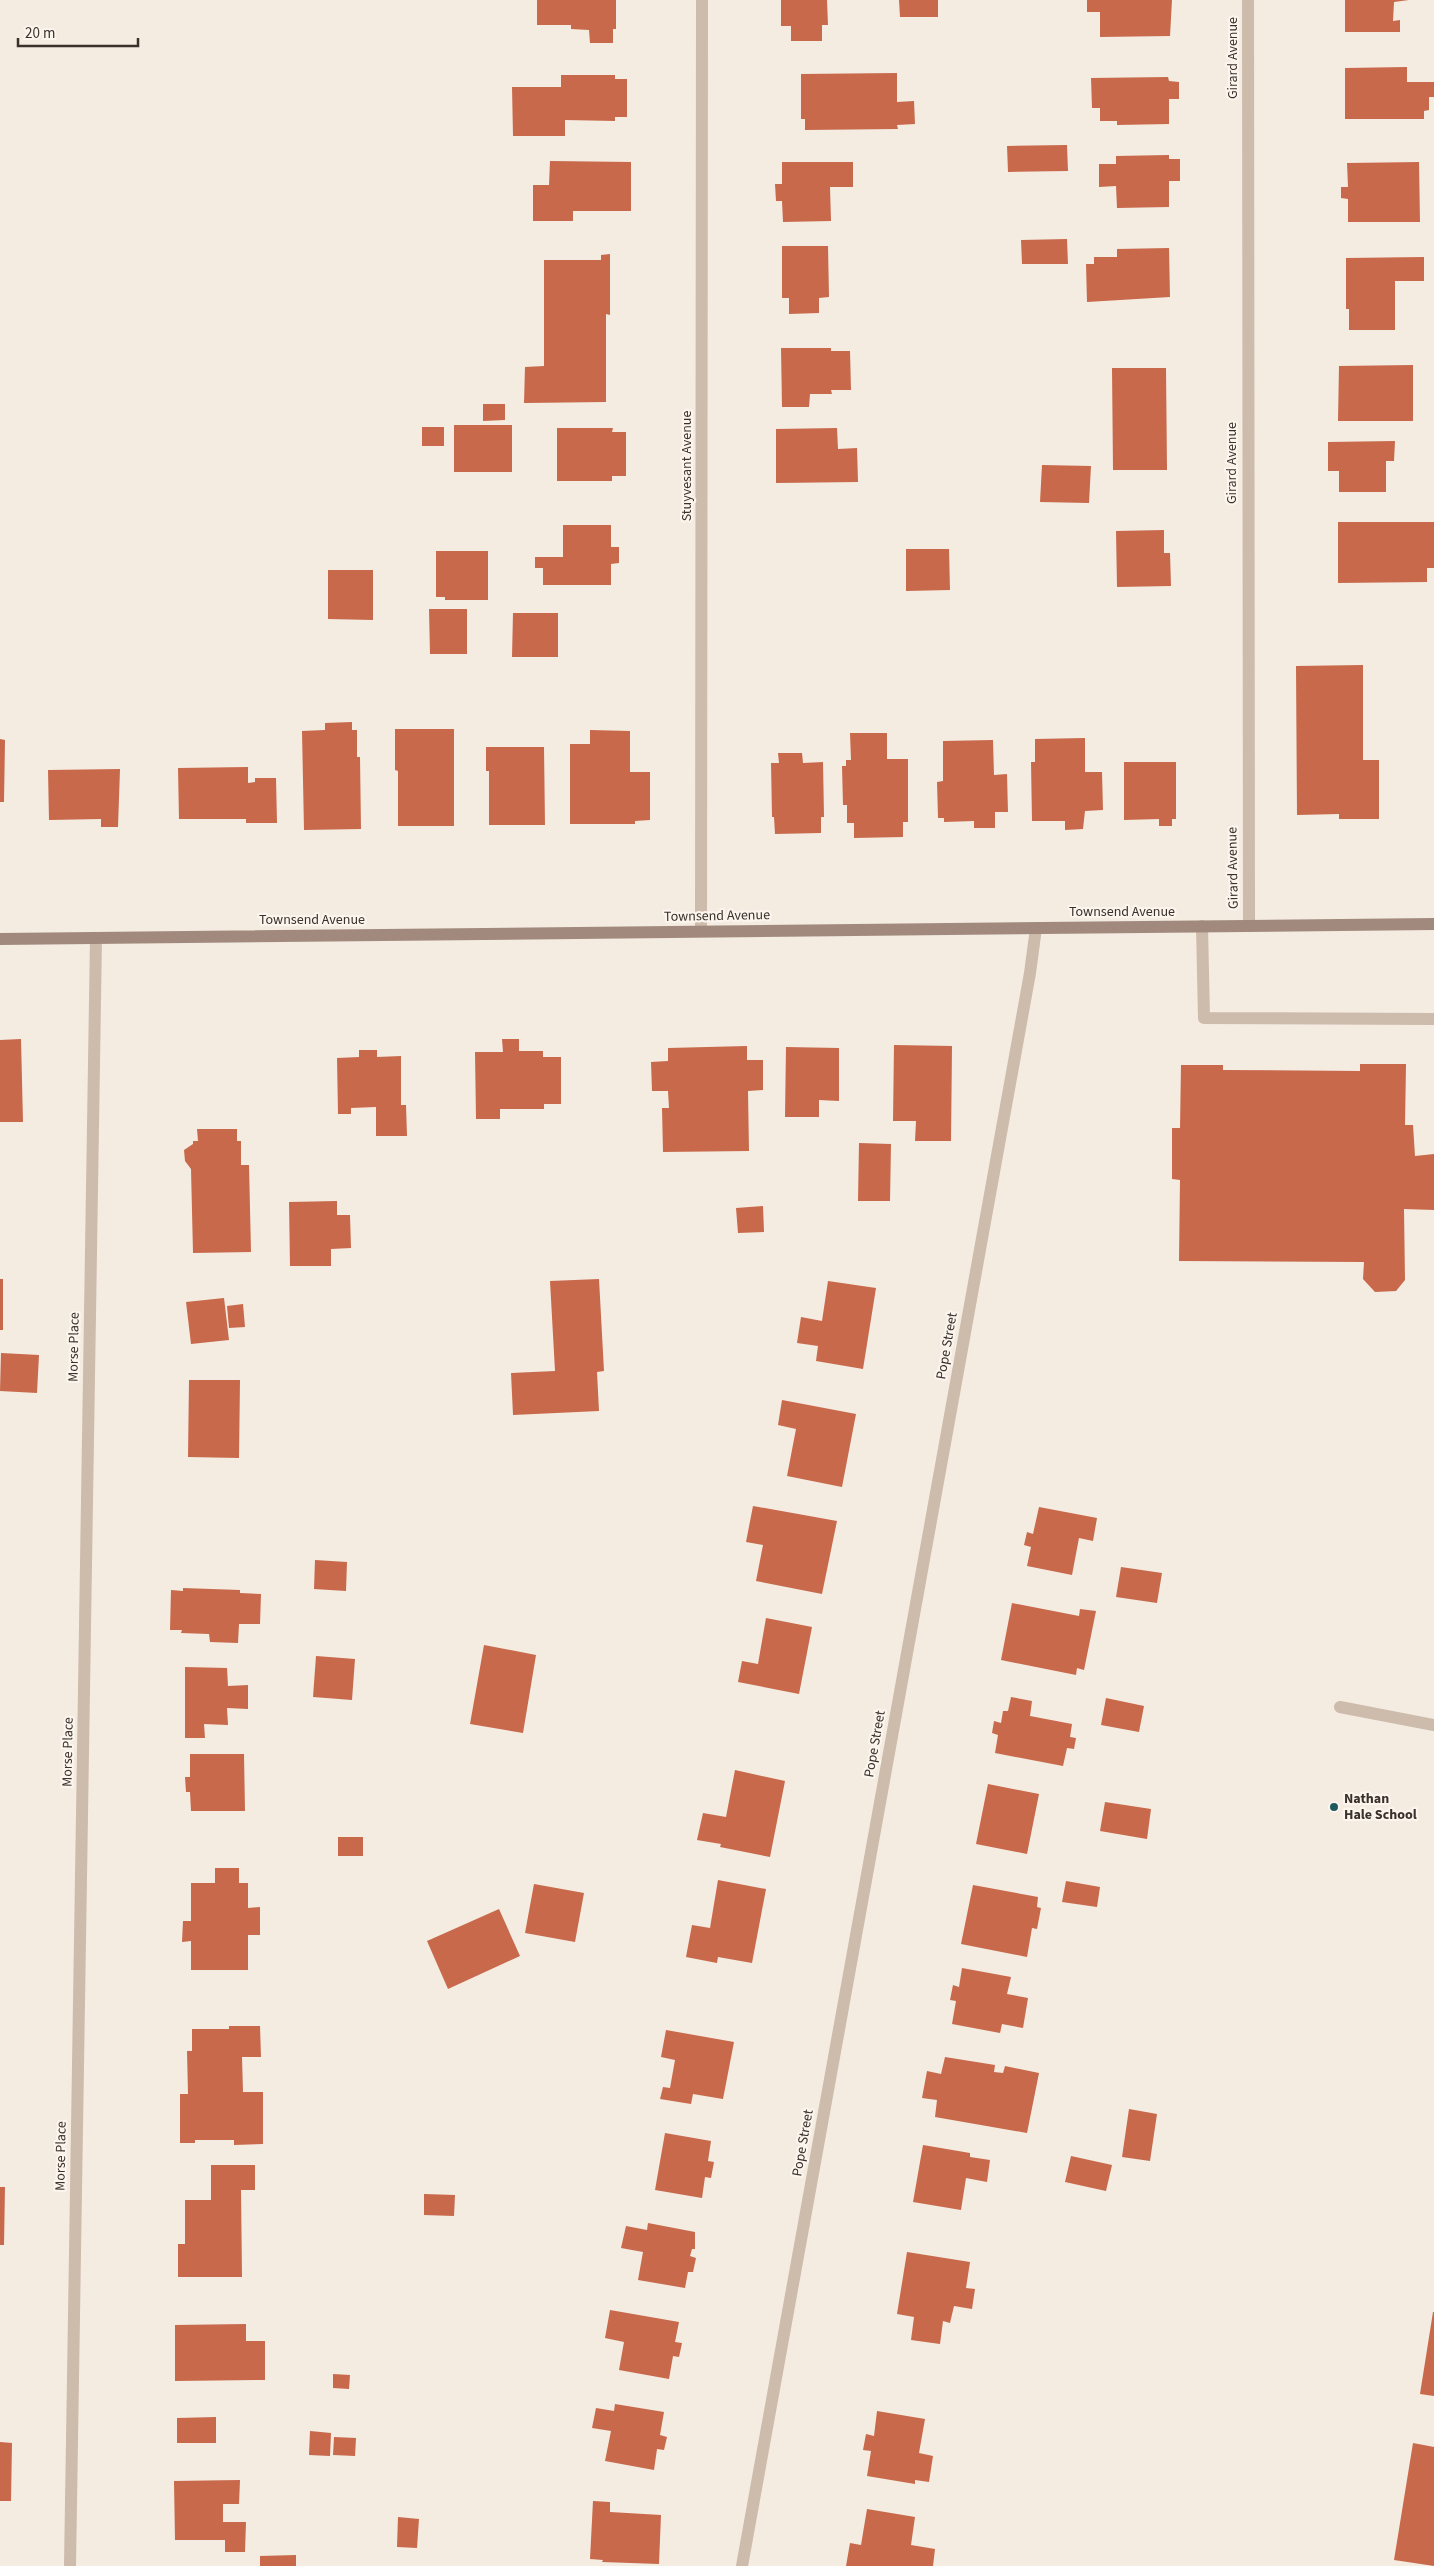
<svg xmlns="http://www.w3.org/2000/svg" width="1434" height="2566" viewBox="0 0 1434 2566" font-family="'Source Sans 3',sans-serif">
<rect width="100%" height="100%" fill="#f4ebe1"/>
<!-- building -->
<path fill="#c8694b" d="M537,0H616V29H613V43H590L589,30L571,29V25H537Z
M781,0H827L828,25H822V41H791V26H781Z
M899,0H938V17H900Z
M1087,0H1172L1170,36L1100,37V12H1087Z
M1345,0H1409L1394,2L1393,21L1400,20V32H1345Z
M1407,67V82H1434V97H1429V110L1424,111V119H1345V68Z
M897,73V102L914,101L915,124L897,125L898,129L805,130V119H801V74Z
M561,75H615V79H627V117H615V121L565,120V136H513L512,87H561Z
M1168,77L1169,81L1179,82V99H1169V124L1117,125V121H1100V108H1092L1091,78Z
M1067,145L1068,171L1008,172L1007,146Z
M1169,155V159H1180V181H1169V207L1117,208L1116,186L1099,187V164H1116V156Z
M550,161L631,162V211H573V221H533V185H549Z
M782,162H853V187H830L831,221L783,222L782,201H776L775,184H782Z
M1419,162L1420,222H1348V199L1341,198V187H1348L1347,163Z
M1067,239L1068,264H1022L1021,240Z
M782,246H828L829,297L819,298V313L789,314V298H782Z
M1169,248L1170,297L1087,302L1086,264H1094V257H1117V249Z
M610,254V315L606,314V402L524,403L525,367L544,366V260H601V255Z
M1424,257V281H1395V330H1349V309H1346V258Z
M781,348H831V351H850L851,390H831L832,394H810L809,407H782Z
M1413,365V421H1338L1339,366Z
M1112,368H1166L1167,470H1113Z
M483,404H505V420L483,421Z
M454,425H512V472H454Z
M422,427H444V446H422Z
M557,428H613L612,432H626V476H612V481H557Z
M837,428L838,449L857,448L858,482L776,483V429Z
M1395,441L1394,461H1386V492H1339V471H1328V442Z
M1042,465L1091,466L1089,503L1040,502Z
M1338,522H1434V568H1427V582L1338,583Z
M563,525H611V547H619V563L611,564V585H543V568H535V557H563Z
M1164,530V553H1170L1171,586L1117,587L1116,531Z
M906,549H949L950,590L906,591Z
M436,551H488V600H445V597H436Z
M328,570H373V620L328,619Z
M429,609H467V654H430Z
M513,613H558V657H512Z
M1363,665V760H1379V819H1339V814L1297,815L1296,666Z
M352,722V730H357V757H360L361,829L304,830L302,731L325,730V723Z
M395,729H454V826H398V771L395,770Z
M590,730L630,731V772H650V820L635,821V824H570V744H590Z
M850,733H887V759H908V822H903V837L854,838V823H847V805H843L842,766H846V760H851Z
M1085,738V772H1102L1103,810L1085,811L1083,829L1065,830V821H1032L1031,762H1035V739Z
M0,739L5,740L4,802H0Z
M993,740L994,775L1007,774L1008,812H995V828H974V821L944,822V818H938L937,782L943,781V741Z
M486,747H544L545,825H489V771H486Z
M778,753H802L803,763L823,762L824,817H821V833L775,834L774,817H772L771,763H779Z
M1124,762H1176V819H1172V826H1159V819L1124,820Z
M248,767V783L255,782V778H276L277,823H246V819H179L178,768Z
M120,769L118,827H101V819L49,820L48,770Z
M21,1039L23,1122H0V1040Z
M502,1039H519V1051H543V1057H561V1104H544V1109H500V1119H476L475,1052H503Z
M894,1045L952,1046L951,1141H915L916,1121H893Z
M747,1046V1060H763V1090L748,1091L749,1151L663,1152L662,1108H669L668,1091H652L651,1062L668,1061V1048Z
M786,1047L839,1048V1101L819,1100V1117H785Z
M359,1050H377V1057L401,1056V1105H406L407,1136H376V1107L351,1108V1114H338L337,1058L359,1057Z
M1360,1064H1406L1405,1125H1413L1415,1156L1434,1154V1210L1404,1209L1405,1280L1396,1291L1375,1292L1363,1279L1364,1262L1179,1261L1180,1180L1172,1179V1128H1180L1181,1065H1223V1070L1360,1071Z
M197,1129H237V1141H241V1165H249L251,1252L193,1253L191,1169L185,1161L184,1150L193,1144V1141H198Z
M859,1143L891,1144L890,1201H858Z
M337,1201V1215H350L351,1248L331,1249V1266H290L289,1202Z
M763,1206L764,1232L738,1233L736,1208Z
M0,1279H3V1330H0Z
M599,1279L604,1371L597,1372L599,1411L513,1415L511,1373L555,1371L550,1281Z
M828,1281L876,1288L863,1369L816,1361L818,1346L797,1343L801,1317L822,1321Z
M224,1298L229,1340L191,1344L186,1302Z
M243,1304L245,1327L229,1328L227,1306Z
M1,1353L39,1355L37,1393L0,1391Z
M189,1380H240L239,1458L188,1457Z
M782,1400L856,1414L842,1487L787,1476L796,1429L778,1425Z
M753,1506L837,1521L822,1594L756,1581L763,1545L746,1542Z
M1039,1507L1097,1518L1093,1541L1079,1538L1072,1575L1027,1566L1031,1547L1024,1545L1027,1532L1033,1534Z
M315,1560L347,1562L346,1591L314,1589Z
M1121,1567L1162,1573L1157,1603L1116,1597Z
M183,1588L240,1590V1593L261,1594L260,1624H239L238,1643L210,1642L209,1634L181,1633L182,1630H170L171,1590L183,1591Z
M1012,1603L1079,1616L1080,1609L1096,1611L1084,1670L1077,1668L1076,1675L1001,1660Z
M766,1618L812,1627L799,1694L738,1682L742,1661L758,1664Z
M484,1645L536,1655L523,1733L470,1724Z
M316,1656L355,1659L352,1700L313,1697Z
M185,1667L227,1668L228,1686L248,1685V1709L227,1708L228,1725L204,1724L205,1738H185Z
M1011,1697L1032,1701L1030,1716L1072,1724L1070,1737L1076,1738L1074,1749L1067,1748L1063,1766L995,1753L998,1735L992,1733L994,1721L1001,1723L1003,1711H1008Z
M1106,1698L1144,1706L1139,1732L1101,1725Z
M190,1754H244L245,1811H191L190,1792H186L185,1777H190Z
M735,1770L785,1781L770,1857L720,1847L721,1844L697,1840L703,1813L726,1817Z
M988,1784L1039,1794L1027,1854L976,1844Z
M1105,1802L1151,1809L1147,1839L1100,1831Z
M338,1837H363V1856H338Z
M215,1868H239V1883H248V1908L260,1907V1935H248V1970H191V1941L182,1942L183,1921H191V1883H215Z
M718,1880L766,1889L752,1963L718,1957L717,1963L686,1957L692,1925L710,1928Z
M1066,1881L1100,1887L1097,1907L1062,1902Z
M534,1884L584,1893L575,1942L525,1933Z
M973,1885L1038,1897L1037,1907L1041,1908L1037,1929L1032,1928L1027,1957L961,1944Z
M499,1909L520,1956L448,1989L427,1941Z
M962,1968L1011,1977L1007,1994L1028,1998L1023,2028L1002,2024L1000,2033L952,2024L956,2001L950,2000L953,1985L959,1987Z
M229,2026H260L261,2057H242L243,2092H263V2144L234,2145V2140H195V2143H180V2094H188L187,2051H192V2029H229Z
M666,2030L734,2042L723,2099L693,2094L691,2104L660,2099L663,2087L670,2088L675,2060L661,2057Z
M945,2057L995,2065L994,2072L1003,2073L1005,2066L1039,2073L1027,2133L935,2117L937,2100L922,2098L927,2071L941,2074Z
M1129,2109L1157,2114L1150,2161L1122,2157Z
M665,2133L711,2141L708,2161L714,2162L711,2178L705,2177L702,2198L655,2190Z
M923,2145L970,2153V2157L990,2160L987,2182L966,2178L961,2210L913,2202Z
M1071,2156L1112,2165L1106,2191L1065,2182Z
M211,2165H255V2190H241L242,2277H178V2244H185V2200H211Z
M0,2187H5L4,2245H0Z
M424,2194L455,2195L454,2216L424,2215Z
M648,2223L695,2232V2249H692L690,2256L696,2258L693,2272H688L685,2288L638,2280L643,2252L621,2248L626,2226L647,2230Z
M907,2252L970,2262L966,2288L975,2289L972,2309L954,2306L950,2323L943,2321L940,2344L911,2340L914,2317L897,2314Z
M610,2310L679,2322L675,2342L682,2343L679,2357L673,2356L669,2379L619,2370L624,2342L605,2338Z
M1433,2312H1434V2396L1420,2394Z
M246,2324V2341H265V2380L175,2381V2325Z
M333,2374L350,2375L349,2389L333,2388Z
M615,2404L664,2412L660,2435L667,2437L664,2450L657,2449L654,2470L605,2461L611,2431L592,2428L596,2408L614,2411Z
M877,2411L925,2419L919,2453L933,2456L929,2482L915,2480V2484L867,2476L871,2451L863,2450L866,2434L874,2436Z
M216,2417V2443H177V2418Z
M310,2431L331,2433L330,2456L309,2455Z
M334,2437L356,2438L355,2456L333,2455Z
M0,2442L12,2443L11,2501H0Z
M1413,2443L1434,2447V2566L1394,2560Z
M240,2480L239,2504H223V2522H246L245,2552H225V2540H175L174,2481Z
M593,2501L610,2502V2512L661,2515L659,2564L602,2562L603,2560L590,2559Z
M867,2509L915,2517L911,2545L935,2549L933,2566H846L850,2543L861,2545Z
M398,2517L419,2519L417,2548L397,2547Z
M296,2555V2566H260V2556Z"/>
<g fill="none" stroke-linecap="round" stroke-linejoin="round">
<!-- lane -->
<path stroke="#cdbbac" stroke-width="12" d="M1202,926L1204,1018L1434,1019
M1340,1707L1434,1725"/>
<!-- street -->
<path stroke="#cdbbac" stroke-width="12" d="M1248,0L1249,926
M701,931L702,0
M70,2566L96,938
M742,2566L1030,973L1036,928"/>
<!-- secondary -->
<path stroke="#a18a7d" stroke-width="12" d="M0,939L1434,924"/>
</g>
<!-- markers -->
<circle fill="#1f5a5e" stroke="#fbf5ee" stroke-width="2" cx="1334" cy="1807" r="5"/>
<g text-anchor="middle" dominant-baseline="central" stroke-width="4.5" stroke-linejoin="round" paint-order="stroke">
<!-- street labels -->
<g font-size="14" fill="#3b302b" stroke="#fbf5ee">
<text transform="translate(1233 58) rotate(-90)">Girard Avenue</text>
<text transform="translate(1232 463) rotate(-90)">Girard Avenue</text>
<text transform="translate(687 466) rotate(-90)">Stuyvesant Avenue</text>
<text transform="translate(1233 868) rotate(-91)">Girard Avenue</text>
<text x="1122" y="912">Townsend Avenue</text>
<text transform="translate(717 916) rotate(-1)">Townsend Avenue</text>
<text x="312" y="920">Townsend Avenue</text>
<text transform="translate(947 1346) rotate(-80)">Pope Street</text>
<text transform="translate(74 1347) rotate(-89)">Morse Place</text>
<text transform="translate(875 1744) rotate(-80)">Pope Street</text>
<text transform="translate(68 1752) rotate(-89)">Morse Place</text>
<text transform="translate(803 2143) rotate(-80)">Pope Street</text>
<text transform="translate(61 2156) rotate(-89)">Morse Place</text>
</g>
<!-- poi labels -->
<g font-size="14" font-weight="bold" fill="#3b302b" stroke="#fbf5ee" text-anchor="start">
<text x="1344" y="1799">Nathan<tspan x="1344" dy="16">Hale School</tspan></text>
</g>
</g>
<!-- scale -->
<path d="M18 38v8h120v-8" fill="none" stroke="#3b302b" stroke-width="2.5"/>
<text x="25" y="38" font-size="15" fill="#3b302b" stroke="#fbf5ee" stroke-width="4" paint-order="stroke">20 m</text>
</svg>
